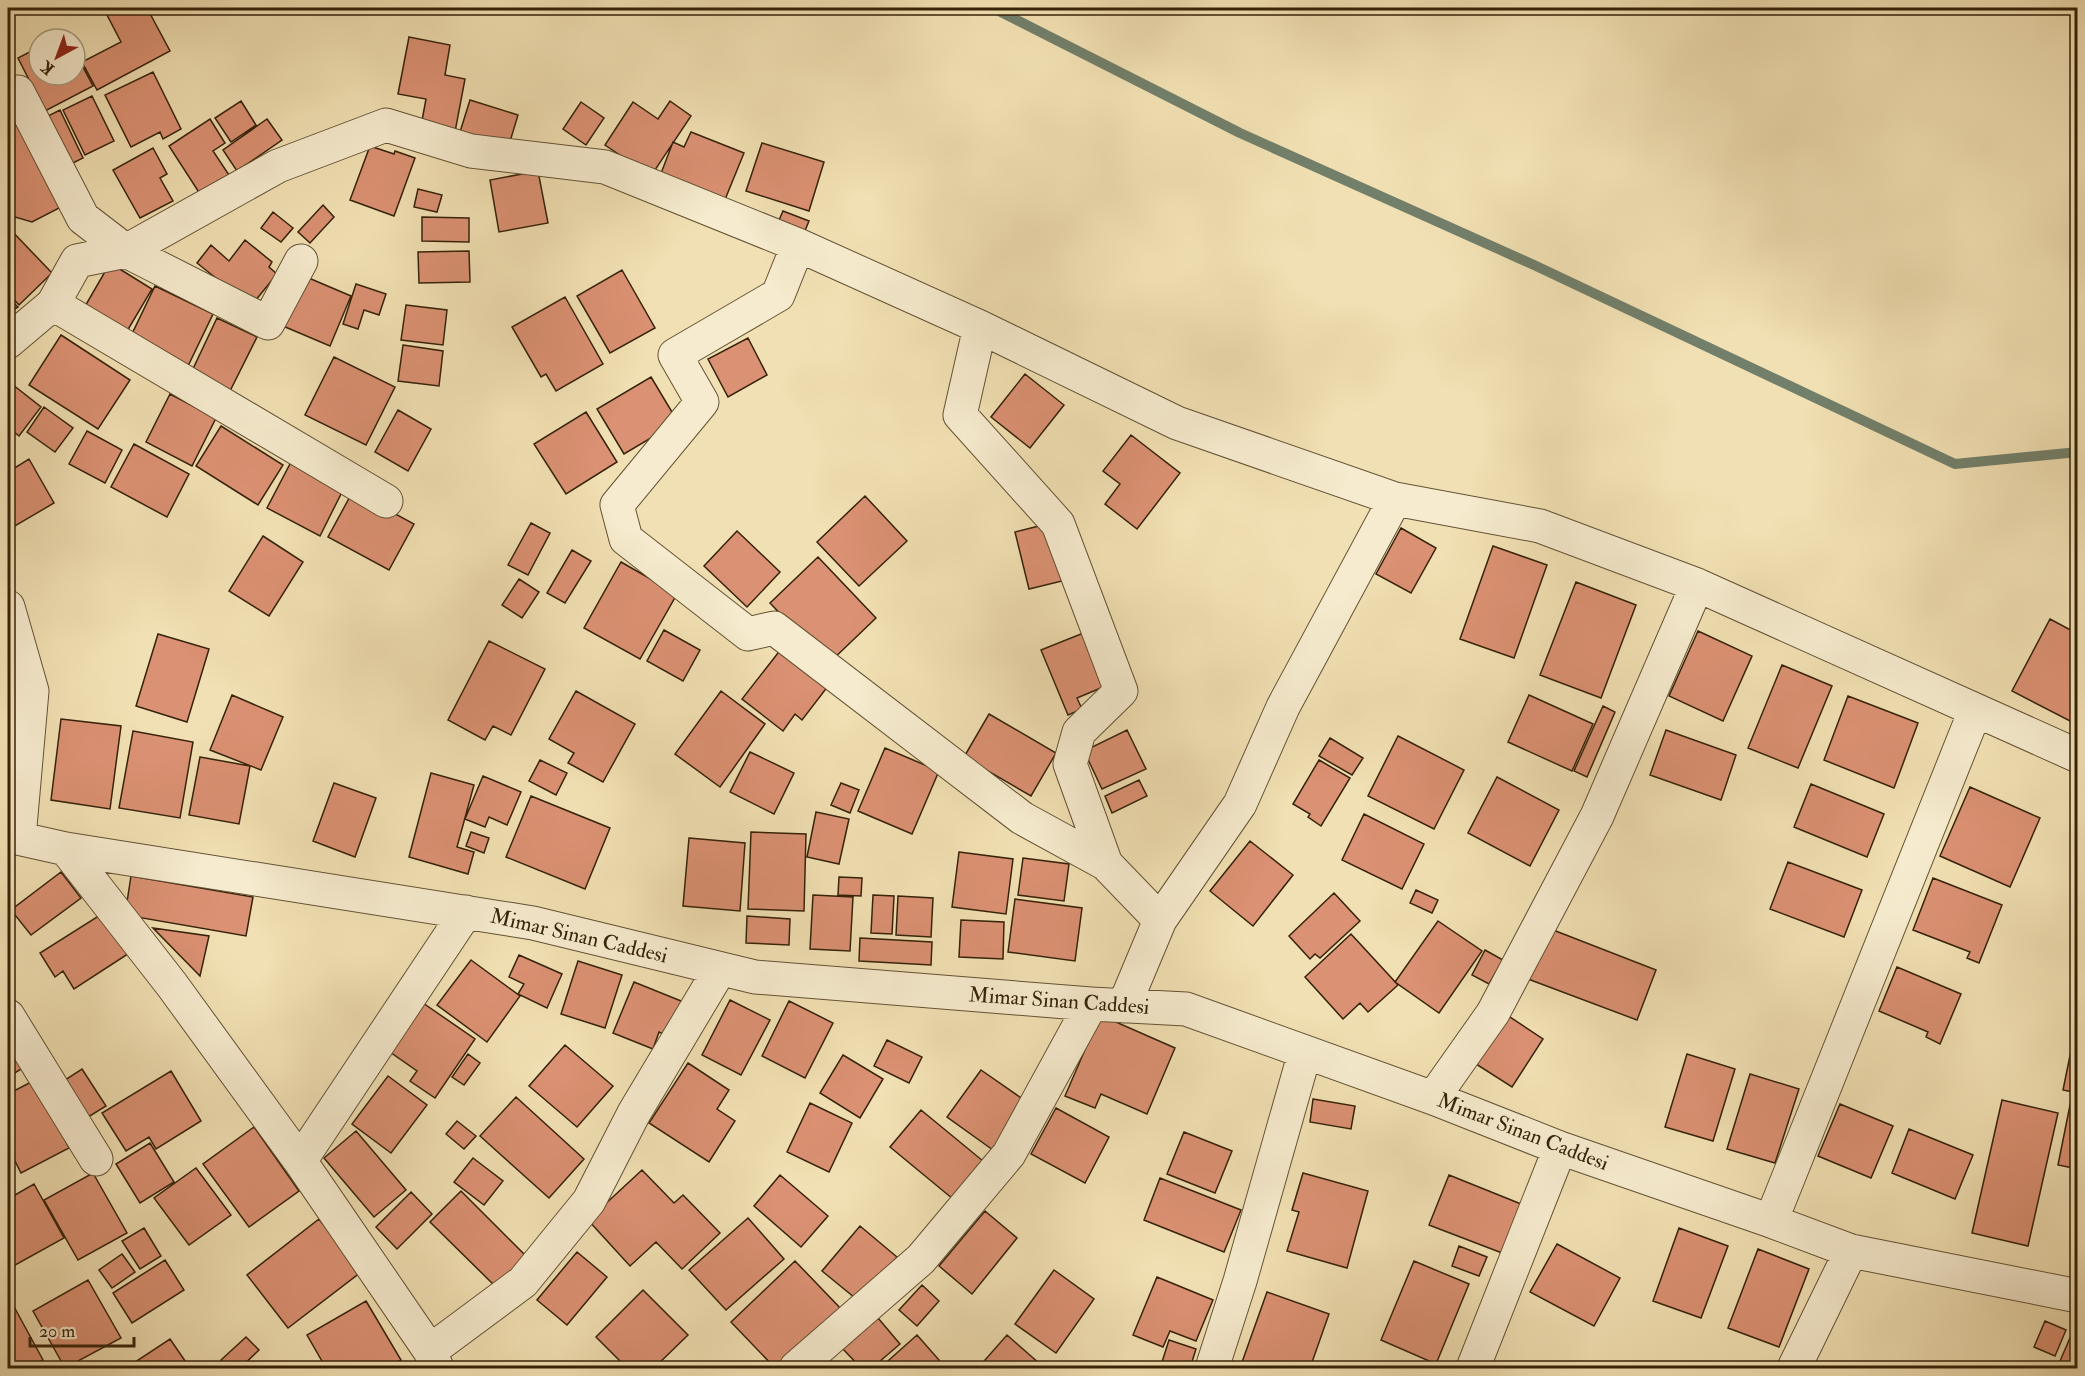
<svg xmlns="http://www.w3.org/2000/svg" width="2085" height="1376" viewBox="0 0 2085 1376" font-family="'IM FELL Double Pica',serif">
<rect width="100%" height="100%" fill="#f1e0b3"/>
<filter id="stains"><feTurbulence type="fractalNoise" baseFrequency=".00333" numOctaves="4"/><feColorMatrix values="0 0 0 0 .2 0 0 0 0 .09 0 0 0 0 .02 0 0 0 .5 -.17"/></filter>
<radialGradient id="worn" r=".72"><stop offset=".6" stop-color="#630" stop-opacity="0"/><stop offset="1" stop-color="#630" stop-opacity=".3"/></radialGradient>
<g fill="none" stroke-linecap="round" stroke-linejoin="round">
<!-- stream -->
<path stroke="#727f6a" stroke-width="10" d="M993,8L1240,133L1534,265L1955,464L2078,452"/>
</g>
<!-- building -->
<path fill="#db9173" stroke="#352209" stroke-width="1.5" d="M116,8H147L170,51L97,90L82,62L121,42L106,13Z
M409,37L450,45L445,75L465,79L455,132L421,126L426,99L398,94Z
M39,47V75H75V52L93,86L45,111L18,58Z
M153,72L181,129L163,139L160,132L131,147L105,95Z
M92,96L114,141L85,155L63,110Z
M470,100L518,115L508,148L460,132Z
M241,101L256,125L231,142L215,118Z
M670,101L691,116L651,176L605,145L633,102L658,119Z
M581,102L604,118L586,145L563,129Z
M60,110L83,158L65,167L42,119Z
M210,119L225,143L213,151L229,175L200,194L169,146Z
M267,119L282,140L237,171L223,150Z
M23,121L65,205L32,222L8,215V128Z
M691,132L744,153L724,202L660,176L673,142L684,147Z
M762,143L824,162L809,211L746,191Z
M370,146L394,154L395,151L415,158L394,216L350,200Z
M153,148L167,174L160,178L173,201L140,218L113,170Z
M538,171L548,223L499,232L490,180Z
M418,189L442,195L437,212L414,207Z
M323,205L334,217L310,243L298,232Z
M783,211L809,221L802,238L776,227Z
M273,212L293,228L281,242L261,228Z
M422,217L469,218V242L422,241Z
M8,227L52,273L19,305L8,293Z
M245,240L272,262L269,267L277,274L251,306L197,263L211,245L229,261Z
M469,251L470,282L419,283L418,252Z
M110,263L152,289L126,333L84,308Z
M622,270L655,328L610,353L577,296Z
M304,276L351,296L330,346L283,326Z
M356,284L386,294L379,315L364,310L358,329L343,324Z
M155,286L213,314L188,366L130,338Z
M8,297L18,307L8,313Z
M565,297L603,364L556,391L546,374L541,377L512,327Z
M406,305L447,310L443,345L401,340Z
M217,318L257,337L230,391L192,371Z
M61,335L130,380L98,429L29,385Z
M748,338L767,375L728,397L708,359Z
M403,345L443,351L439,386L398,381Z
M334,357L395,387L366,445L305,415Z
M1025,374L1064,405L1030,448L991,417Z
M651,377L678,422L624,454L597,409Z
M8,381L41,407L19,436L8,427Z
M170,394L216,418L192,466L146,442Z
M44,407L73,428L55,452L27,432Z
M398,410L431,429L408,471L375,452Z
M586,412L617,462L566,494L534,444Z
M221,426L283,465L258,505L196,466Z
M87,431L122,450L105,483L69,464Z
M1131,435L1180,473L1137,529L1105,504L1120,484L1103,471Z
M134,444L189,474L167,517L111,487Z
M29,459L54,503L8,530V472Z
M291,462L343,490L320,536L267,508Z
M353,491L414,524L389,570L328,537Z
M865,496L907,541L859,586L817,542Z
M531,523L550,533L528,575L508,565Z
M1047,524L1062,581L1029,589L1015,532Z
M1401,528L1436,548L1411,593L1376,574Z
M737,531L780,572L747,607L704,566Z
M263,536L303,562L269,616L229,591Z
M1493,546L1547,565L1514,658L1460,639Z
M572,550L591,561L565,603L547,593Z
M818,557L876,618L828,664L770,603Z
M621,562L677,594L640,659L584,628Z
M519,579L539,592L522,618L502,605Z
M1576,582L1636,605L1601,698L1540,675Z
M2050,619L2078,634V711L2072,722L2012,691Z
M664,630L700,650L683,681L647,661Z
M1698,631L1752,656L1723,721L1669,696Z
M1086,632L1108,685L1077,698L1082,709L1068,715L1041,650Z
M158,634L209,649L187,722L136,706Z
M489,641L545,669L511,735L493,726L485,740L448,720Z
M785,644L832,681L802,720L795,714L783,731L742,699Z
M1782,665L1832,686L1798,768L1748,748Z
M576,691L635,724L603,782L568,763L574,753L549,739Z
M721,691L765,724L720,787L675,754Z
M232,695L283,717L261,770L210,750Z
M1529,695L1593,724L1572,771L1508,742Z
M1848,696L1918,723L1894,788L1824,760Z
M1603,706L1615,712L1587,777L1574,771Z
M989,714L1056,753L1031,796L964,757Z
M61,719L121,726L110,809L51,800Z
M1127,730L1146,769L1102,789L1084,751Z
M1666,730L1736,755L1721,800L1650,775Z
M133,731L193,742L180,818L119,808Z
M1398,736L1464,770L1434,829L1368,796Z
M1330,738L1363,758L1352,775L1319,756Z
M885,748L939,771L912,834L858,811Z
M750,752L794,773L774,814L730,792Z
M200,757L250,766L239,824L189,815Z
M540,760L567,773L556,795L529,781Z
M1319,760L1350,778L1321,826L1308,817L1310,814L1293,804Z
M431,773L474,785L457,847L474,852L468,874L409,857Z
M483,776L521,792L507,825L489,817L485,827L465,819Z
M1497,777L1559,810L1530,866L1468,833Z
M1139,780L1147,796L1112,813L1105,796Z
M334,783L376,798L355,857L313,841Z
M841,783L859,790L850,813L831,805Z
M1811,784L1884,814L1867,857L1794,827Z
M1970,787L2040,818L2010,887L1940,856Z
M531,796L610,828L585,889L506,857Z
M816,812L849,819L839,864L807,857Z
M1364,814L1424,844L1402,889L1342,860Z
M471,832L489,838L484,853L466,846Z
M751,832L806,834L804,911L748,909Z
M689,838L745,843L740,911L683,906Z
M1250,841L1293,875L1253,926L1210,891Z
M959,852L1013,859L1006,914L952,907Z
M1023,858L1069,864L1064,901L1018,895Z
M1788,862L1862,890L1844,937L1770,909Z
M61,872L81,898L31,935L11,910Z
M131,876L253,897L246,936L125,915Z
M839,877L862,878L861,896L838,895Z
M1933,878L2002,905L1979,963L1967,958L1970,952L1913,930Z
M1416,890L1438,900L1432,913L1410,903Z
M1334,893L1360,921L1320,958L1315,954L1310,959L1289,936Z
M813,895L853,897L850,951L810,949Z
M873,895L894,896L892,934L871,933Z
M898,896L933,898L931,937L896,935Z
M1015,899L1082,908L1075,961L1008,952Z
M108,910L134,950L74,989L63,971L55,977L40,953Z
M747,916L790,919L789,945L746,943Z
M961,920L1004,922L1003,959L959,957Z
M1438,921L1482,951L1439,1013L1395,982Z
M153,928L209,936L200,976Z
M1548,928L1656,970L1637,1020L1528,979Z
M1351,934L1398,985L1368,1012L1360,1003L1343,1019L1305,977Z
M860,938L932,942L931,965L859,961Z
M1485,950L1503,960L1489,984L1472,975Z
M519,955L562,974L547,1008L518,994L524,984L509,977Z
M471,960L520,996L487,1042L437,1005Z
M578,961L622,975L605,1028L561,1014Z
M1897,967L1961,994L1940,1044L1926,1037L1928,1032L1879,1011Z
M634,982L686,1003L673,1038L659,1032L653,1049L613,1033Z
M730,1000L770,1020L741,1075L702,1055Z
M789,1001L833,1023L805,1078L762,1056Z
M423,1003L475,1039L435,1098L410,1081L417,1071L390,1052Z
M1100,1015L1175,1048L1147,1114L1101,1094L1095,1108L1065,1096Z
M1507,1015L1543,1039L1512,1087L1476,1064Z
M887,1040L922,1057L909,1083L874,1066Z
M2073,1041L2078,1042V1093L2063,1090Z
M8,1043L23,1068L8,1077Z
M565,1045L613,1086L577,1127L529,1086Z
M468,1054L480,1063L464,1085L452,1077Z
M1687,1054L1735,1069L1713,1141L1665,1127Z
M843,1055L883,1079L860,1118L820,1093Z
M688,1063L729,1090L717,1109L735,1121L709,1162L649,1123Z
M82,1069L106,1106L85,1119L62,1082Z
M981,1070L1027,1102L993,1150L947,1117Z
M171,1071L201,1121L156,1149L149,1137L126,1151L102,1113Z
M1750,1074L1799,1089L1775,1163L1727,1149Z
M388,1076L427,1105L391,1153L352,1124Z
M35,1080L69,1148L21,1173L8,1147V1094Z
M516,1097L584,1159L549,1198L480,1136Z
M1313,1099L1355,1106L1351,1129L1310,1122Z
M2002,1100L2058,1113L2028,1246L1972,1233Z
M2071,1100L2078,1101V1169L2058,1165Z
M810,1103L852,1123L829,1172L787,1152Z
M1840,1104L1893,1126L1871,1178L1818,1156Z
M1056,1108L1109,1137L1085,1183L1031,1154Z
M921,1110L983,1161L953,1199L890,1147Z
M457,1121L476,1136L464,1149L446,1134Z
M254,1127L299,1191L249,1227L203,1164Z
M1909,1129L1973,1155L1955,1199L1892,1173Z
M356,1131L406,1190L374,1217L324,1158Z
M1184,1132L1232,1151L1215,1193L1167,1174Z
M150,1143L174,1182L140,1203L116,1164Z
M473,1158L503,1181L484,1205L454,1182Z
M196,1168L231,1215L189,1245L154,1198Z
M642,1170L674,1203L683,1195L720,1233L682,1269L656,1242L630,1266L588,1220Z
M93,1173L127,1233L78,1260L44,1200Z
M1303,1173L1368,1191L1347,1268L1287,1251L1299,1212L1292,1210Z
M780,1175L828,1216L801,1247L754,1206Z
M1449,1175L1521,1204L1502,1253L1429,1225Z
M1160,1178L1241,1210L1224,1252L1144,1220Z
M34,1184L64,1238L8,1269V1199Z
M461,1191L527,1257L497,1288L430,1222Z
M411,1192L432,1214L397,1249L376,1227Z
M985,1211L1017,1238L972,1294L939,1266Z
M748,1218L784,1259L726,1310L689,1270Z
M319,1219L361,1272L288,1328L247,1275Z
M860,1226L897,1257L860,1302L822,1271Z
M144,1228L161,1256L140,1269L122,1241Z
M1679,1228L1728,1246L1701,1318L1653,1301Z
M1557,1244L1620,1278L1594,1326L1530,1292Z
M1459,1246L1487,1257L1479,1276L1452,1266Z
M1758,1249L1809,1269L1779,1347L1728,1328Z
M577,1252L607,1277L567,1325L537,1300Z
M122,1254L135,1272L112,1288L99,1270Z
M165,1260L184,1290L132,1323L113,1293Z
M795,1261L844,1312L779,1368H775L731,1322Z
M1414,1261L1469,1284L1436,1364L1381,1340Z
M1054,1270L1094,1299L1056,1353L1015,1324Z
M1157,1277L1213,1300L1196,1341L1170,1331L1163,1347L1133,1335Z
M88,1280L121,1338L65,1368L33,1311Z
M922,1285L939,1301L917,1326L899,1310Z
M643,1290L688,1335L654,1368H627L596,1337Z
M1267,1292L1329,1314L1310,1368H1250L1241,1365Z
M366,1301L401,1360L387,1368H326L307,1335Z
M12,1303L43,1360L27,1368H8V1305Z
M878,1318L900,1344L872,1368H861L843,1349Z
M2045,1321L2066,1330L2055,1356L2034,1347Z
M2076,1324L2078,1368H2057Z
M917,1335L946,1368H880Z
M1007,1335L1040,1364L1036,1368H978Z
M246,1337L259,1350L240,1368H228L221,1360Z
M170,1339L190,1368H126Z
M1169,1340L1196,1349L1190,1368H1182L1162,1362Z"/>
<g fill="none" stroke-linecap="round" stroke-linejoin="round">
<!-- minor casing -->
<g stroke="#645234" stroke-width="35">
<path id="minor" d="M18,92L83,218L126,251L268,323L301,261
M798,245L778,295L675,355L702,402L617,505L626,539L748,634L774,628L1022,818L1106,864L1160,920
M53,304L386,501
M980,327L960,415L1058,524L1121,691L1079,732L1070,764L1106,864
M8,342L53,304L77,261L126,251L278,166L386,125L471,151L605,167L798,245L980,327L1177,423L1395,499L1540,526L1697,585L2078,756
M8,607L32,691L19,838
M8,836L66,849L533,923L755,977L1091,1004L1186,1009L1433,1098L1560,1148L1771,1221L1851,1251L2078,1296
M66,849L172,985L300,1161L430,1351L437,1368
M1124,1006L1160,920L1240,804L1283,707L1395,499
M8,1016L96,1159
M1433,1098L1493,1013L1597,816L1697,585
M300,1161L466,912
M1771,1221L1975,711
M430,1351L523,1282L589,1201L634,1113L720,969
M796,1368L921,1259L1009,1154L1091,1004
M1212,1368L1240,1281L1305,1052
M1473,1368L1560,1148
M1794,1368L1851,1251"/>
</g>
<!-- minor -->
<use href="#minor" stroke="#f6ebce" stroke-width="33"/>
</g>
<g text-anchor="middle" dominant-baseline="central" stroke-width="5" stroke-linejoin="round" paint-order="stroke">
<!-- street labels -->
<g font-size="21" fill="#352209" stroke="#f6ebce">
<text transform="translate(579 936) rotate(13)">Mimar Sinan Caddesi</text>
<text transform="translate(1059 1001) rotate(4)">Mimar Sinan Caddesi</text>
<text transform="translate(1523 1132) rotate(21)">Mimar Sinan Caddesi</text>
</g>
</g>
<!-- margin -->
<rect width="2085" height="1376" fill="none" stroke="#f1e0b3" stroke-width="30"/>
<rect x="9" y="9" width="2067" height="1358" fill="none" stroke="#352209" stroke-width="3"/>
<rect x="15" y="15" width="2055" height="1346" fill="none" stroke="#352209" stroke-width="1.5"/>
<!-- north arrow -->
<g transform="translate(57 57) rotate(221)"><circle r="28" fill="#f6ebce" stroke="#a99b7f" stroke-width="1.5"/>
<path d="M0-4.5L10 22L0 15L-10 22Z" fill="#8f2418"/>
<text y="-9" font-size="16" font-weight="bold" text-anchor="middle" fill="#352209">K</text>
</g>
<!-- scale -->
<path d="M30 1337v9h104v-9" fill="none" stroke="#352209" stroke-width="3"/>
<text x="39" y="1337" font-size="18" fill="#352209" stroke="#f6ebce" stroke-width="4.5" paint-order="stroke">20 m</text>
<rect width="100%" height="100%" filter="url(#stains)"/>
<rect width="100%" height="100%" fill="url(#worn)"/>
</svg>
